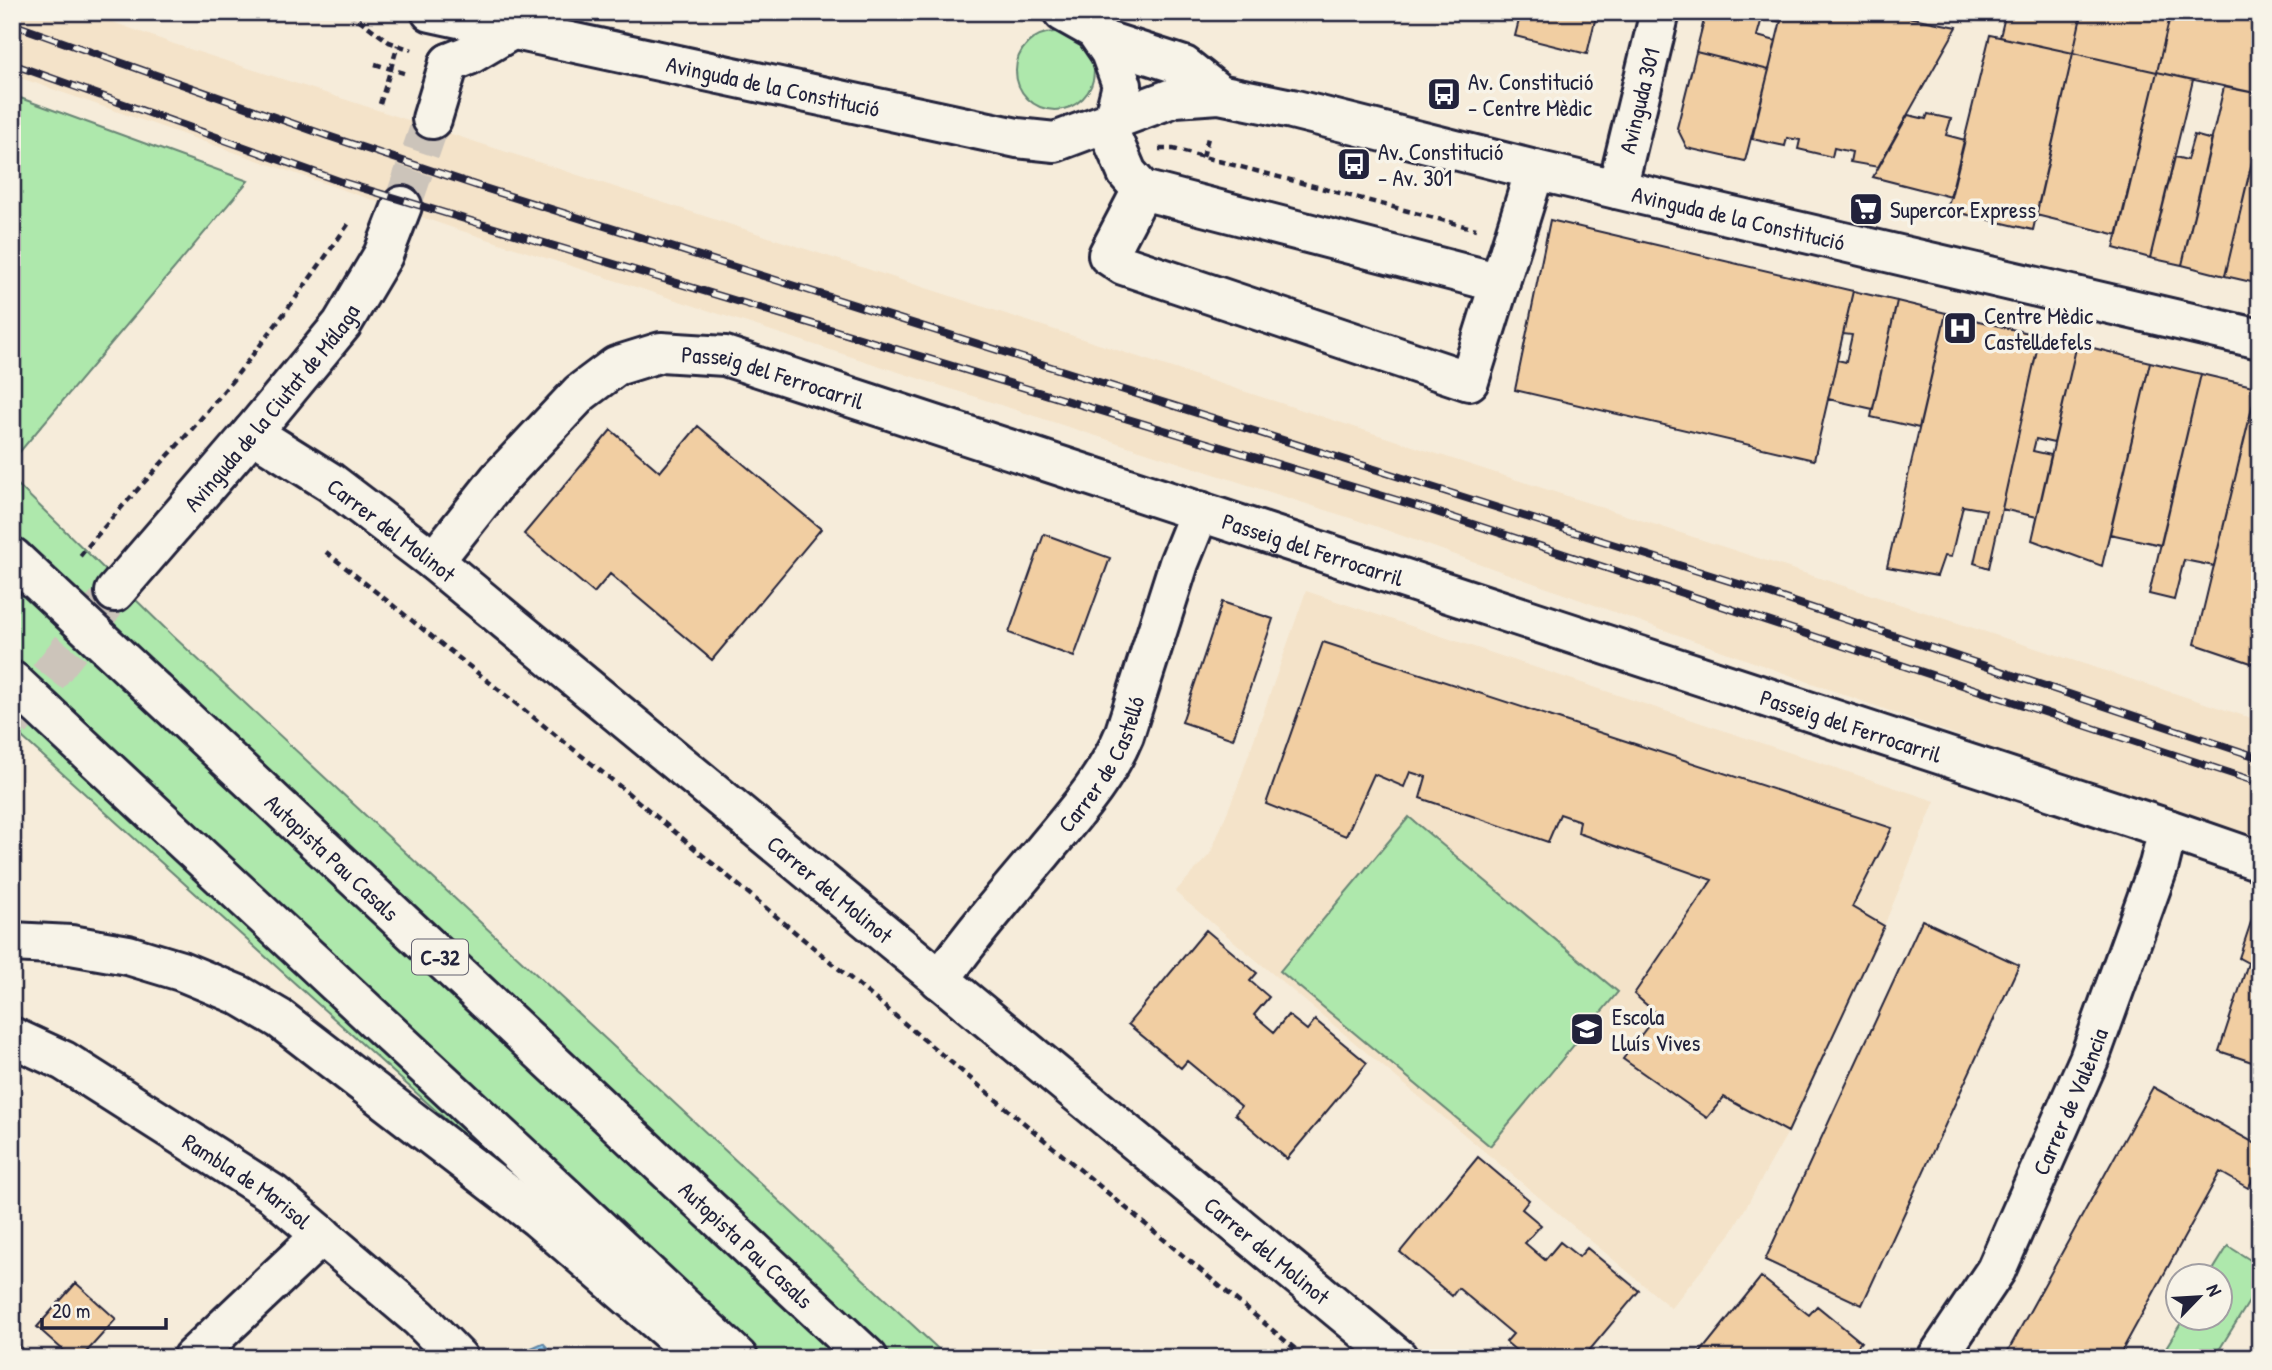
<svg xmlns="http://www.w3.org/2000/svg" width="2272" height="1370" viewBox="0 0 2272 1370" font-family="'Patrick Hand',sans-serif">
<rect width="100%" height="100%" fill="#f6ecda"/>
<filter id="ink" filterUnits="userSpaceOnUse"><feTurbulence type="fractalNoise" baseFrequency=".0143" numOctaves="2"/><feDisplacementMap in="SourceGraphic" scale="14" xChannelSelector="R" yChannelSelector="G"/><feConvolveMatrix kernelMatrix="1 2 1 2 8 2 1 2 1" color-interpolation-filters="sRGB"/></filter>
<g filter="url(#ink)">
<!-- built -->
<path fill="#f4e3c9" d="M12,12H85L174,44L2260,721V844L1375,526L453,228L12,75Z
M1306,591L1935,801L1884,926L1788,1132L1732,1232L1671,1308L1175,892L1210,854L1237,788Z"/>
<!-- green -->
<path fill="#aee8ac" stroke="#688574" stroke-width="2" d="M1016 71a39 39 0 1 1 78 0a39 39 0 1 1-78 0Z
M12,95L248,181L12,461Z
M12,479L173,636L948,1358H710L12,728Z
M1409,817L1618,992L1490,1146L1280,971Z
M2228,1246L2260,1266V1284L2214,1358H2168L2162,1354L2184,1318H2220V1276L2210,1275Z"/>
<!-- water -->
<path fill="#8cc8ec" stroke="#6286a5" stroke-width="2" d="M543,1343L557,1358H527L522,1352Z"/>
<!-- building -->
<path fill="#f1cea2" stroke="#22223b" stroke-width="2" d="M1467,12H1489L1488,17Z
M1521,12H1597L1587,54L1515,36Z
M1706,12H1738L1762,18L1757,36L1776,41L1769,70L1696,52Z
M1738,12H1783L1781,22Z
M1783,12H1904L1903,16L1957,27L1878,167L1850,162L1852,152L1834,148L1832,157L1798,149L1800,140L1787,138L1785,146L1752,139Z
M2006,12H2082L2073,53L2000,37Z
M2082,12H2171L2157,72L2073,53Z
M2171,12H2260V94L2157,72Z
M1990,35L2073,53L2033,230L1947,210Z
M1696,52L1769,70L1745,161L1687,148L1677,128Z
M2073,53L2157,72L2118,235L2036,215Z
M2157,72L2193,80L2150,258L2114,248Z
M2224,87L2260,94V129L2225,276L2182,265Z
M1928,114L1951,119L1946,135L1965,140L1951,197L1873,177L1908,115L1926,119Z
M2259,132H2260V284L2225,276Z
M2194,135L2212,140L2182,265L2150,258L2175,157L2187,160Z
M1550,220L1853,291L1814,460L1515,390Z
M1853,291L1897,301L1873,409L1828,399L1837,360L1846,362L1852,335L1843,334Z
M1897,301L1946,313L1919,428L1871,417Z
M1946,313L2040,336L1989,568L1974,563L1986,510L1963,506L1951,557L1944,556L1937,576L1887,567Z
M2040,336L2077,344L2054,443L2036,439L2033,451L2051,455L2037,517L2002,509Z
M2077,344L2150,362L2102,566L2032,540Z
M2150,362L2201,374L2161,545L2110,534Z
M2201,374L2257,387L2214,566L2184,560L2174,600L2149,594Z
M2257,387H2260V666L2195,644Z
M698,426L821,529L712,660L610,574L594,593L524,534L611,430L660,472Z
M1044,534L1110,558L1074,657L1009,633Z
M1222,602L1273,619L1233,739L1182,722Z
M1323,642L1892,828L1852,907L1884,926L1788,1132L1724,1097L1707,1118L1623,1059L1657,1014L1634,994L1712,880L1578,833L1580,821L1560,814L1548,842L1420,798L1426,777L1410,772L1404,787L1374,774L1346,836L1266,804Z
M2253,916L2260,919L2258,1064L2219,1051L2248,963L2239,958Z
M1922,920L2019,965L1862,1305L1765,1260Z
M1206,930L1257,973L1250,981L1269,997L1254,1015L1274,1032L1288,1015L1307,1030L1315,1020L1367,1063L1287,1159L1235,1114L1241,1106L1187,1061L1181,1068L1128,1024Z
M2153,1087L2260,1146V1167L2248,1188L2220,1172L2118,1358H2004Z
M1478,1157L1529,1200L1522,1209L1541,1225L1525,1243L1545,1260L1560,1242L1579,1257L1587,1248L1639,1291L1583,1358H1525L1506,1342L1513,1334L1458,1288L1452,1296L1400,1252Z
M1761,1277L1809,1315L1817,1306L1861,1342L1848,1358H1696Z
M76,1283L116,1319L81,1358H72L37,1327Z
M12,1325L24,1358H12Z"/>
<g fill="none" stroke-linecap="round" stroke-linejoin="round">
<!-- minor-tunnel -->
<path stroke="#ccc4ba" stroke-width="38" stroke-dasharray="38 19" stroke-linecap="butt" d="M402,206L432,119
M12,722L115,592"/>
<!-- minor casing -->
<g stroke="#22223b" stroke-width="44">
<g id="minor">
<path id="s1" d="M431,12L1017,138L1055,142L1175,97L1219,94L1292,109L1535,170L2260,339"/>
<path d="M1063,12L1095,30L1110,52L1122,85L1113,121"/>
<path d="M1103,40L1184,66L1219,94"/>
<path d="M449,63L469,55L510,31"/>
<path d="M432,119L449,63"/>
<path d="M1106,124L1127,173L1142,190L1500,283"/>
<path id="s2" d="M1617,189L1660,12"/>
<path d="M1142,190L1108,255L1123,265L1469,381L1535,170"/>
<path id="s3" d="M252,433L330,482L434,561L1398,1358"/>
<path id="s4" d="M434,561L499,479L580,393L616,366L661,352L725,356L2168,829L2260,861"/>
<path id="s5" d="M115,592L252,433L342,324L383,255L402,206"/>
<path id="s6" d="M940,980C971,936 1006,895 1041,854C1072,816 1105,781 1124,735L1179,563L1200,511"/>
<path id="s7" d="M12,1037L64,1061L273,1194L419,1318L458,1358"/>
<path d="M192,1358L322,1235"/>
<path id="s8" d="M1937,1358L1996,1270L2089,1059L2159,865L2168,829"/>
</g>
</g>
<!-- highway casing -->
<g stroke="#22223b" stroke-width="44">
<g id="highway">
<path id="s9" d="M12,557L868,1358"/>
<path d="M12,681L738,1358"/>
<path d="M12,942L71,945L128,955L181,971L239,995L280,1019L538,1218L700,1358"/>
</g>
</g>
<!-- path -->
<path stroke="#22223b" stroke-width="4.5" stroke-dasharray="7 5" stroke-linecap="butt" d="M349,12L389,42L412,50
M375,64L404,73
M380,104L398,45
M1159,149H1173L1476,229
M1203,157L1209,134
M326,552L622,788L1306,1358
M80,556C123,503 171,455 214,403C262,345 306,285 349,223"/>
<!-- minor -->
<use href="#minor" stroke="#f7f3e8" stroke-width="38"/>
<!-- highway -->
<use href="#highway" stroke="#f7f3e8" stroke-width="38"/>
<!-- rail casing -->
<g stroke="#22223b" stroke-width="8">
<path id="rail" d="M12,24L328,136L481,187L1761,591L2260,758
M12,64L342,182L1433,511L2260,783"/>
</g>
<!-- rail -->
<use href="#rail" stroke="#f7f3e8" stroke-width="5" stroke-dasharray="16" stroke-linecap="butt"/>
</g>
</g>
<!-- icons -->
<defs>
<g id="bus-square" transform="scale(1.75)"><rect x="-9" y="-9" width="18" height="18" rx="4" fill="#22223b" stroke="#f7f3e8"/><path d="M-5-6H5V4H4V6H2V4H-2V6H-4V4H-5ZM-3.5-4V0h7V-4ZM-3.5 1.2v1.5H-2V1.2ZM2 1.2v1.5H3.5V1.2Z" fill="#fff"/></g>
<g id="supermarket-square" transform="scale(1.75)"><rect x="-9" y="-9" width="18" height="18" rx="4" fill="#22223b" stroke="#f7f3e8"/><path d="M-6-5.5h2.5l.6 2H6L4.5 2H-2.5L-4.4-4H-6ZM-1.5 3.2a1.3 1.3 0 1 0 .1 0ZM3 3.2a1.3 1.3 0 1 0 .1 0Z" fill="#fff"/></g>
<g id="hospital-square" transform="scale(1.75)"><rect x="-9" y="-9" width="18" height="18" rx="4" fill="#22223b" stroke="#f7f3e8"/><path d="M-5-5h3v3.5h4V-5h3V5h-3V1.5h-4V5h-3Z" fill="#fff"/></g>
<g id="school-square" transform="scale(1.75)"><rect x="-9" y="-9" width="18" height="18" rx="4" fill="#22223b" stroke="#f7f3e8"/><path d="M0-5L7-2L0 1L-7-2ZM-4 1L0 2.5L4 1V4Q0 6-4 4Z" fill="#fff"/></g>
</defs>
<g fill-rule="evenodd">
<use href="#bus-square" x="1444" y="94"/>
<use href="#bus-square" x="1354" y="164"/>
<use href="#supermarket-square" x="1866" y="209"/>
<use href="#hospital-square" x="1960" y="328"/>
<use href="#school-square" x="1587" y="1029"/>
</g>
<g text-anchor="middle" dominant-baseline="central" stroke-width="7" stroke-linejoin="round" paint-order="stroke">
<!-- shield labels -->
<rect fill="#f7f3e8" stroke="#62616f" stroke-width="2" x="412" y="939.5" width="56" height="35" rx="5"/>
<g font-size="21" font-weight="bold" fill="#22223b">
<text x="440" y="957">C-32</text>
</g>
<!-- poi labels -->
<g font-size="23" fill="#22223b" stroke="#f7f3e8" text-anchor="start">
<text x="1468" y="81">Av. Constitució<tspan x="1468" dy="26">- Centre Mèdic</tspan></text>
<text x="1378" y="151">Av. Constitució<tspan x="1378" dy="26">- Av. 301</tspan></text>
<text x="1890" y="209">Supercor Express</text>
<text x="1984" y="315">Centre Mèdic<tspan x="1984" dy="26">Castelldefels</tspan></text>
<text x="1612" y="1016">Escola<tspan x="1612" dy="26">Lluís Vives</tspan></text>
</g>
<!-- street labels -->
<g font-size="23" fill="#22223b" stroke="#f7f3e8">
<text stroke="none"><textPath href="#s1" startOffset="350">Avinguda de la Constitució</textPath></text>
<text stroke="none"><textPath href="#s2" startOffset="91">Avinguda 301</textPath></text>
<text stroke="none"><textPath href="#s1" startOffset="1344">Avinguda de la Constitució</textPath></text>
<text stroke="none"><textPath href="#s4" startOffset="430">Passeig del Ferrocarril</textPath></text>
<text stroke="none"><textPath href="#s5" startOffset="242">Avinguda de la Ciutat de Málaga</textPath></text>
<text stroke="none"><textPath href="#s3" startOffset="170">Carrer del Molinot</textPath></text>
<text stroke="none"><textPath href="#s4" startOffset="998">Passeig del Ferrocarril</textPath></text>
<text stroke="none"><textPath href="#s4" startOffset="1564">Passeig del Ferrocarril</textPath></text>
<text stroke="none"><textPath href="#s6" startOffset="271">Carrer de Castelló</textPath></text>
<text stroke="none"><textPath href="#s9" startOffset="439">Autopista Pau Casals</textPath></text>
<text stroke="none"><textPath href="#s3" startOffset="737">Carrer del Molinot</textPath></text>
<text stroke="none"><textPath href="#s8" startOffset="290">Carrer de València</textPath></text>
<text stroke="none"><textPath href="#s7" startOffset="276">Rambla de Marisol</textPath></text>
<text stroke="none"><textPath href="#s9" startOffset="1006">Autopista Pau Casals</textPath></text>
<text stroke="none"><textPath href="#s3" startOffset="1304">Carrer del Molinot</textPath></text>
</g>
</g>
<!-- margin -->
<rect width="2272" height="1370" fill="none" stroke="#f7f3e8" stroke-width="42"/>
<rect x="21" y="21" width="2230" height="1328" fill="none" stroke="#22223b" stroke-width="2.5" filter="url(#ink)"/>
<!-- north arrow -->
<g transform="translate(2199 1297) rotate(65)"><circle r="33" fill="#f7f3e8" stroke="#a29fa3" stroke-width="2"/>
<path d="M0-5L12 26L0 18L-12 26Z" fill="#22223b"/>
<text y="-10" font-size="19" font-weight="bold" text-anchor="middle" fill="#22223b">N</text>
</g>
<!-- scale -->
<path d="M42 1318v10h124v-10" fill="none" stroke="#22223b" stroke-width="3.5"/>
<text x="52" y="1318" font-size="21" fill="#22223b" stroke="#f7f3e8" stroke-width="5" paint-order="stroke">20 m</text>
</svg>
